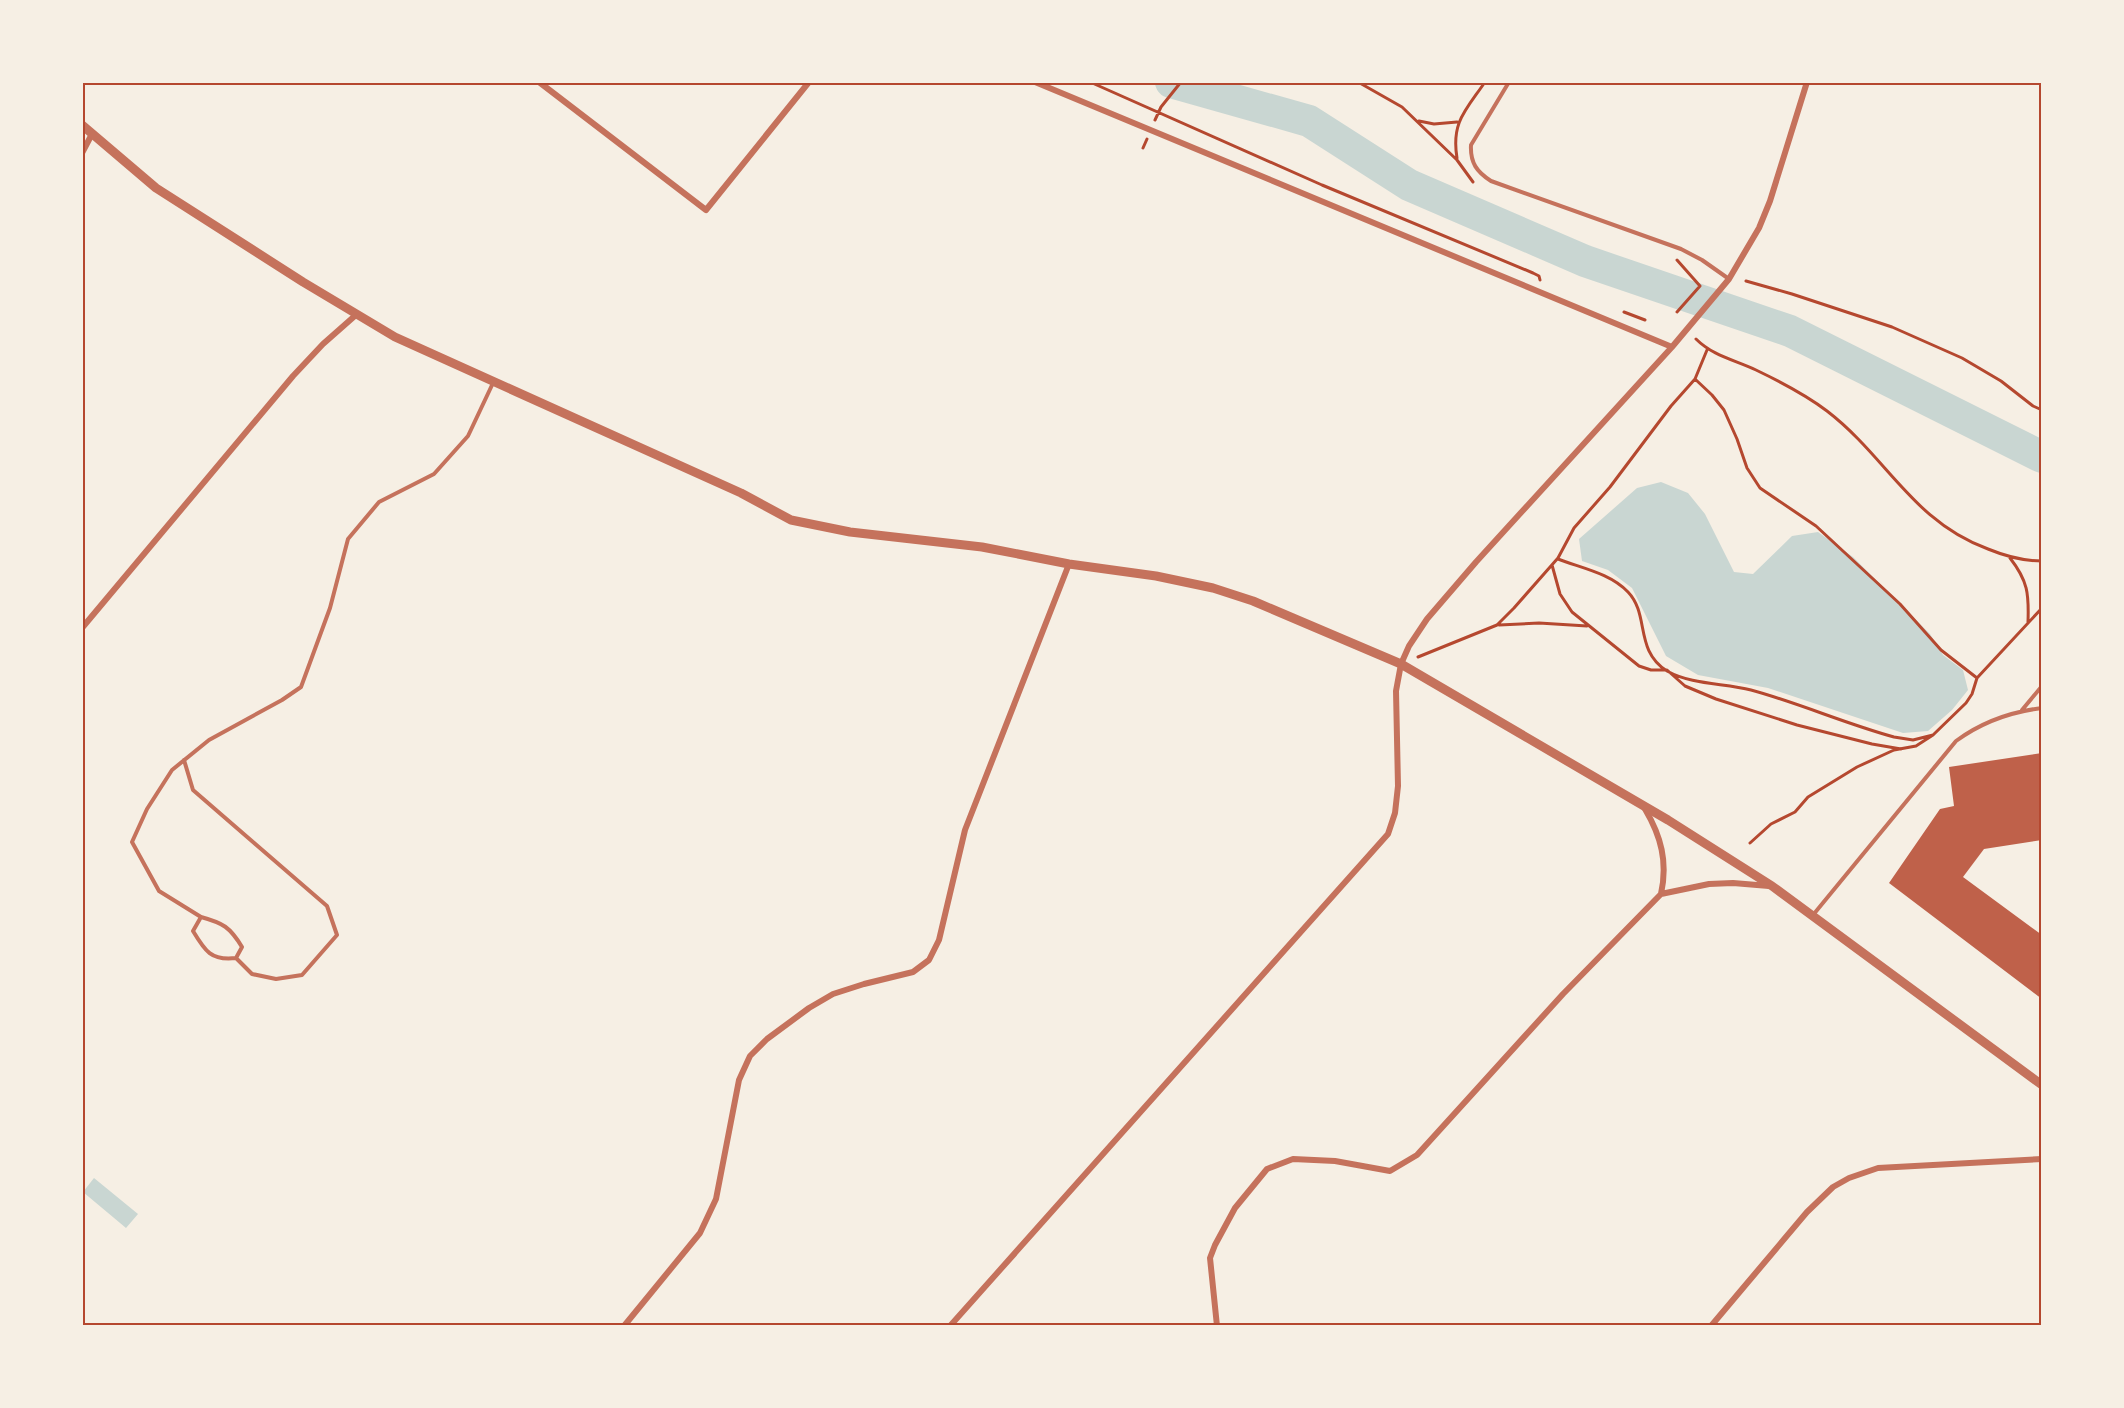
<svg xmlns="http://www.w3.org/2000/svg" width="2124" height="1408" viewBox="0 0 2124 1408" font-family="'Source Serif 4',serif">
<rect width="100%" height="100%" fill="#f6efe4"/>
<!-- water -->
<path fill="#c9d6d2" d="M1661,482L1688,493L1705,514L1734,572L1753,574L1792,536L1818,532L1853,557L1930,634L1943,655L1963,670L1968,690L1952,710L1928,731L1903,733L1768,688L1698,675L1666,656L1632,588L1608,570L1582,561L1579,539L1637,488Z
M94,1178L138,1214L126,1228L83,1192Z"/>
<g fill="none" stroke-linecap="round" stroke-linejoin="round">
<!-- river -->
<path stroke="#c9d6d2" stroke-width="32" d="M1171,82L1309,121L1409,185L1585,261L1790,331L2042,457"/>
</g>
<!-- building -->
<path fill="#bf614a" d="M2042,753V840L1984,849L1963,877L2042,935V999L1889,883L1940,809L1954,806L1949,767Z"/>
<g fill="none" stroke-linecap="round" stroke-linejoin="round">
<!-- path -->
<path stroke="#b5482f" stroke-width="3" d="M1090,82L1322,185L1533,273L1539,276L1540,280
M1358,82L1402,107L1457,160L1473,182
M1155,120L1161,107L1181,82
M1419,121L1434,124L1457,122
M1143,148L1147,139
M1457,158C1451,122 1466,110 1485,82
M1677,260L1700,286L1677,312
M1746,281L1792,294L1892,327L1962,358L2001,381L2033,406L2042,410
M1624,312L1645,320
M1696,339C1713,356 1735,360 1756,370C1781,382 1806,395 1827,411C1887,457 1913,522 1988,549C2005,556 2023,561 2042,561
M1695,379L1712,395L1724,410L1737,439L1747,468L1760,488L1816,526L1900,604L1941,650L1977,678
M2010,558C2028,581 2029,594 2028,622
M1558,559C1581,568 1610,573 1628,592C1650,615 1634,650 1667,671C1692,685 1724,683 1751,690C1799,703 1846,724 1894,737L1913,740L1933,735
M1552,565L1560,594L1572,612L1639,666L1651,670H1667L1685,686L1716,699L1797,725L1872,744L1901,749
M1499,625L1539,623L1587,626
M1418,657L1497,625L1514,608L1558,558L1574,528L1610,487L1671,406L1695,379L1707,350
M1750,843L1771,824L1795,812L1808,797L1857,767L1894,750L1916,746L1933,735L1966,703L1972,694L1977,678L2042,608"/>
<!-- service -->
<path stroke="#c5725c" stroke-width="4" d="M1509,82L1471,145C1470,163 1477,172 1491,181L1681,249L1702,260L1729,279
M2022,710L2042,686
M184,760L193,790L327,906L337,935L302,975L276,979L252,974L236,958
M1813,915L1956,741C1982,722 2009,712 2042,708
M201,917L159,891L132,842L147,809L172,770L209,740L282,700L301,687L330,608L348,539L379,502L434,474L468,436L493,383
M201,917C223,923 230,927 242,947L236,958C211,961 205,951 193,931Z"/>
<!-- minor -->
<path stroke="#c5725c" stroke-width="6" d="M539,82L706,210L809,82
M1035,82L1672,347
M82,153L92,134
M82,628L293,376L323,344L357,314
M1645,809C1661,836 1668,862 1661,894
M624,1326L700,1233L716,1199L739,1080L750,1056L767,1039L809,1008L833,994L864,984L913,972L929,960L939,940L965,830L1069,564
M950,1326L1388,834L1395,813L1398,786L1396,691L1401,664L1409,646L1427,619L1476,562L1672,347L1729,279L1759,228L1770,201L1807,82
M1217,1326L1210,1258L1215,1245L1235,1208L1267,1169L1293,1159L1335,1161L1390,1171L1417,1155L1563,994L1661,894L1709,884L1733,883L1769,886
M1711,1326L1807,1212L1833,1187L1849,1178L1878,1168L2042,1159"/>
<!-- tertiary -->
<path stroke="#c5725c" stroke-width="9" d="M82,125L156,188L303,282L395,337L741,493L791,520L850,532L982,547L1069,564L1156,576L1213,588L1253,601L1401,664L1668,820L1772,886L2042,1085"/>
</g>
<!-- border -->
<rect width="2124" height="1408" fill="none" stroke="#f6efe4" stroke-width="168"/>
<rect x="84" y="84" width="1956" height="1240" fill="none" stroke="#b5482f" stroke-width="2"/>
</svg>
